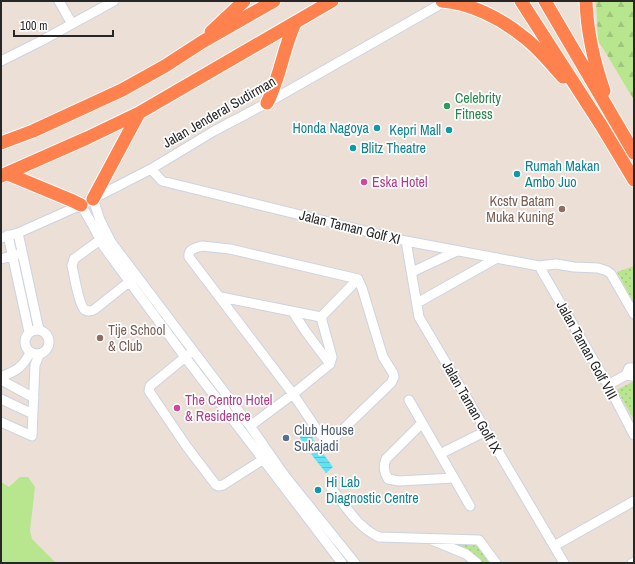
<svg xmlns="http://www.w3.org/2000/svg" width="635" height="564" viewBox="0 0 635 564" font-family="'Archivo Narrow',sans-serif">
<defs>
<pattern id="forest-firs" width="22" height="20" patternUnits="userSpaceOnUse"><rect width="22" height="20" fill="#b8e68e"/><path d="M5 1l3.5 6h-7zM16 11l3.5 6h-7z" fill="#9ec57a"/></pattern>
<pattern id="park-dots" width="8" height="8" patternUnits="userSpaceOnUse"><rect width="8" height="8" fill="#b8e68e"/><path d="M2 2h.1M6 6h.1" fill="none" stroke="#9ec57a" stroke-width="1.8" stroke-linecap="round"/></pattern>
<pattern id="water-rules" width="6" height="5" patternUnits="userSpaceOnUse"><rect width="6" height="5" fill="#61e3f5"/><path d="M0 2.5h6" fill="none" stroke="#54c3d2"/></pattern>
</defs>
<rect width="100%" height="100%" fill="#ebdfd6"/>
<!-- grass -->
<path fill="#b8e68e" d="M20,477H28L35,487L30,531L32,539L56,563H1V482L9,487Z"/>
<!-- forest -->
<path fill="url(#forest-firs)" d="M596,1H634V100L598,40Z"/>
<!-- park -->
<path fill="url(#park-dots)" d="M634,266V303L617,272Z
M634,381V420L617,390Z
M457,542C480,545 478,545 492,563H478L455,548Z"/>
<!-- water -->
<path fill="url(#water-rules)" d="M307,427L315,436L312,438L318,445L309,453L304,446L301,449L299,447L301,440L299,434Z
M319,448L333,467L326,473L311,454Z"/>
<g fill="none" stroke-linecap="round" stroke-linejoin="round">
<!-- minor casing -->
<g stroke="#ccd3e1" stroke-width="11">
<path id="minor" d="M59,1L72,24
M1,61L41,41L114,1
M151,169L162,181L406,241L539,266L556,264L574,267L598,268L607,271L611,274L634,314
M93,199L100,220L111,242L250,426L285,476L355,563
M81,205L92,224L104,247L185,357L342,563
M18,233L39,330
M8,235L29,332
M1,238L18,233L81,205L151,169L214,131L267,103L446,1
M105,239L100,240L74,259L72,266C74,274 79,306 85,310C89,312 92,311 95,309L134,278
M406,241L419,317L564,563
M202,246L230,249L358,279L362,288L383,357L393,373L394,377L391,383L333,439L326,438L320,434L293,394L189,257C188,249 195,248 202,246Z
M1,259L19,254
M539,266L608,385L634,435
M412,272L457,251
M221,297L321,317
M417,303L497,258
M293,312L306,332L330,364
M321,317L358,279
M25 342a12 12 0 1 1 24 0a12 12 0 1 1-24 0Z
M189,354L150,386L149,391L187,447L216,485L218,486L223,485L267,457
M626,375L629,368H634
M1,377C16,371 22,368 30,353
M1,380L34,398
M608,385L626,375L633,376L634,375
M1,399L33,414
M409,400L470,506
M1,422L32,436L35,365L39,355
M422,423L386,459C383,467 384,472 388,479L399,481L454,478
M250,426L293,394L330,364L332,357L321,317
M440,454L486,431
M331,488C345,505 358,528 379,537L479,540L496,563
M434,541L466,554L477,563
M554,546L634,501
M632,563L634,562"/>
</g>
<!-- highway casing -->
<g stroke="#fff" stroke-width="15">
<path id="highway" d="M442,1C470,3 500,18 521,35C537,46 550,63 563,77
M521,1L601,125L634,180
M545,1L634,153
M586,1C587,32 594,62 604,91
M211,32L244,1
M267,103C280,78 283,49 295,23
M1,143L33,131L122,90L165,66L202,42L274,1
M8,174L73,201L81,205
M1,176L87,138L139,113L332,1
M93,199L139,113"/>
</g>
<!-- minor -->
<use href="#minor" stroke="#fff" stroke-width="9"/>
<!-- highway -->
<use href="#highway" stroke="#ff814d" stroke-width="13"/>
</g>
<!-- markers -->
<circle fill="#2e9e5b" stroke="#fff" stroke-width="1.5" cx="447" cy="106" r="4"/>
<g fill="#0f9aa8" stroke="#fff" stroke-width="1.5">
<circle cx="377" cy="128" r="4"/>
<circle cx="449" cy="130" r="4"/>
<circle cx="353" cy="148" r="4"/>
<circle cx="517" cy="174" r="4"/>
<circle cx="318" cy="490" r="4"/>
</g>
<g fill="#d1479c" stroke="#fff" stroke-width="1.5">
<circle cx="364" cy="182" r="4"/>
<circle cx="177" cy="408" r="4"/>
</g>
<g fill="#8d6e63" stroke="#fff" stroke-width="1.5">
<circle cx="562" cy="209" r="4"/>
<circle cx="100" cy="338" r="4"/>
</g>
<circle fill="#5c6f8a" stroke="#fff" stroke-width="1.5" cx="286" cy="438" r="4"/>
<g text-anchor="middle" dominant-baseline="central" stroke-width="3.5" stroke-linejoin="round" paint-order="stroke">
<!-- leisure labels -->
<g font-size="14" fill="#27864d" stroke="#fff" text-anchor="start">
<text x="455" y="98">Celebrity<tspan x="455" dy="16">Fitness</tspan></text>
</g>
<!-- street labels -->
<g font-size="14" fill="#272727" stroke="#fff">
<text transform="translate(219 112) rotate(-30)">Jalan Jenderal Sudirman</text>
<text transform="translate(350 227) rotate(14)">Jalan Taman Golf XI</text>
<text transform="translate(587 350) rotate(61)">Jalan Taman Golf VIII</text>
<text transform="translate(472 407) rotate(60)">Jalan Taman Golf IX</text>
</g>
<!-- culture labels -->
<g font-size="14" fill="#0d838f" stroke="#fff" text-anchor="start">
<text x="369" y="128" text-anchor="end">Honda Nagoya</text>
<text x="441" y="130" text-anchor="end">Kepri Mall</text>
<text x="361" y="148">Blitz Theatre</text>
<text x="525" y="166">Rumah Makan<tspan x="525" dy="16">Ambo Juo</tspan></text>
<text x="326" y="482">Hi Lab<tspan x="326" dy="16">Diagnostic Centre</tspan></text>
</g>
<!-- hotel labels -->
<g font-size="14" fill="#b23c85" stroke="#fff" text-anchor="start">
<text x="372" y="182">Eska Hotel</text>
<text x="185" y="400">The Centro Hotel<tspan x="185" dy="16">&amp; Residence</tspan></text>
</g>
<!-- education labels -->
<g font-size="14" fill="#785e54" stroke="#fff" text-anchor="end">
<text x="554" y="201">Kcstv Batam<tspan x="554" dy="16">Muka Kuning</tspan></text>
<text x="108" y="330" text-anchor="start">Tije School<tspan x="108" dy="16">&amp; Club</tspan></text>
</g>
<!-- service labels -->
<g font-size="14" fill="#4e5e75" stroke="#fff" text-anchor="start">
<text x="294" y="430">Club House<tspan x="294" dy="16">Sukajadi</tspan></text>
</g>
</g>
<!-- border -->
<rect width="635" height="564" fill="none" stroke="#272727" stroke-width="4"/>
<!-- scale -->
<path d="M14 30v6h99v-6" fill="none" stroke="#272727" stroke-width="2"/>
<text x="20" y="30" font-size="12" fill="#272727" stroke="#ffffff" stroke-width="3" paint-order="stroke">100 m</text>
</svg>
